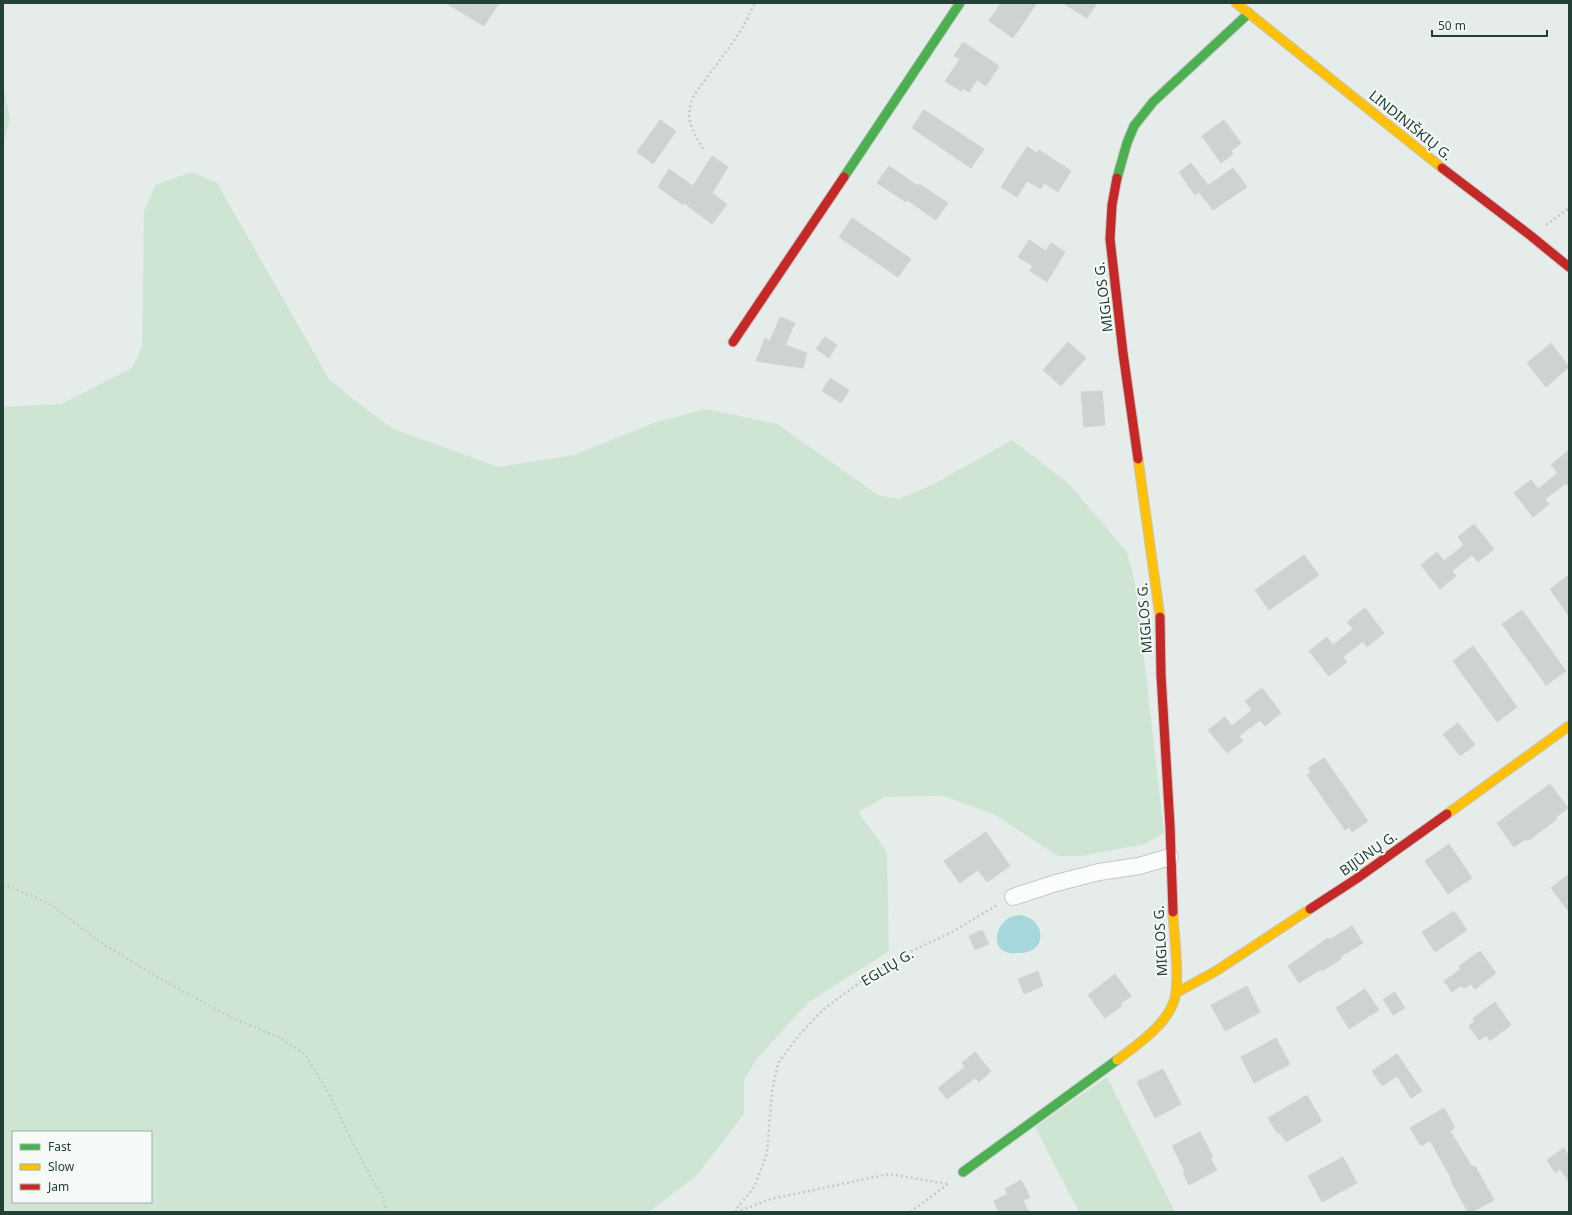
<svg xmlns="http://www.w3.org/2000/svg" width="1572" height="1215" viewBox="0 0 1572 1215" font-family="'Noto Sans',sans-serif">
<rect width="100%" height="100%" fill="#e6ece9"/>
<!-- green -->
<path fill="#cfe5d4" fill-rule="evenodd" d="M3,84L10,119L3,147Z
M192,172L217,183L329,379L363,407L394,429L498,467L574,455L656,422L706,409L777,424L878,495L898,499L930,486L1012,440L1069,484L1127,552L1136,587L1164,833L1145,844L1081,856H1058L995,815L944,796L885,797L858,812L887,852L889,951L809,1002L783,1030L757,1059L744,1080V1114L697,1175L649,1212H3V407L61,404L132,368L142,347L144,212L155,185ZM13,1132H151V1202H13Z
M1107,1077L1175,1212H1079L1035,1127Z"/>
<!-- water -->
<path fill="#a6d7da" d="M1018,915C1046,916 1050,954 1018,953C1014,953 1010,954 1006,952C992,947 996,928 1006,920C1009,917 1014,916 1018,915Z"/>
<!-- building -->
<path fill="#cdd3d0" stroke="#cfd5d2" d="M446,3H499L484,26Z
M1001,3H1037L1013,38L989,21Z
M1063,3H1097L1087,18Z
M963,42L999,66L986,86L977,80L969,92L963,88L961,91L945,81L960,59L954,56Z
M924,110L984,149L971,168L912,128Z
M660,120L676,131L653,164L637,152Z
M1224,120L1241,143L1231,151L1233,154L1221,163L1202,136Z
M1027,147L1037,153L1039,150L1071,171L1058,192L1044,183L1041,189L1027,181L1017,197L1001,187Z
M712,156L728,167L712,193L727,204L712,224L684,203L683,205L658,187L669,169L693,186Z
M1191,163L1208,185L1195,195L1179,172Z
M889,166L918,186L919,184L948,203L936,220L907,200L906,202L877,183Z
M1233,168L1247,187L1213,210L1199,192Z
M852,218L911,259L898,277L839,237Z
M1029,240L1046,251L1051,243L1065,252L1047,282L1030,271L1033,266L1018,257Z
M780,317L795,323L785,345L807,353L803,368L756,361L765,338L770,341Z
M825,337L837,345L829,358L816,349Z
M1068,342L1086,358L1061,386L1043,370Z
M1551,343L1569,367L1546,387L1527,363Z
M830,378L849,390L841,403L822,391Z
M1102,391L1105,425L1084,427L1081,392Z
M1569,450V487L1566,483L1545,499L1549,504L1533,517L1514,493L1531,480L1538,489L1558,473L1551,465Z
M1474,524L1494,549L1478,562L1472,555L1452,571L1456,576L1440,589L1421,565L1437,552L1444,561L1464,545L1458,537Z
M1304,555L1319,575L1269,610L1255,590Z
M1569,575V616L1550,589Z
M1365,608L1384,633L1367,647L1363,641L1343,657L1347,662L1329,676L1309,651L1327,637L1333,645L1353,629L1347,622Z
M1522,610L1566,671L1546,685L1502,624Z
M1473,646L1517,707L1497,722L1453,661Z
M1262,688L1281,713L1265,726L1260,720L1239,736L1243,741L1227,753L1208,730L1225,717L1232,726L1252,710L1245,701Z
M1458,723L1475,745L1460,756L1443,734Z
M1324,758L1368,821L1352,832L1349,827L1345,830L1307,775L1311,772L1308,768Z
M1550,784L1568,808L1556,817L1557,819L1528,841L1526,839L1514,847L1497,823Z
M986,832L1010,866L987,882L978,870L960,883L944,861Z
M1449,844L1472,878L1448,894L1425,861Z
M1569,874V912L1551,888Z
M1454,911L1467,930L1435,952L1422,932Z
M1352,926L1363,943L1340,957L1341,959L1322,971L1321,969L1299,983L1288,966L1328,938L1329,940Z
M982,930L989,944L975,950L969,936Z
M1480,951L1496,973L1475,989L1471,984L1465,988L1460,986L1452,992L1444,981L1461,969L1459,966Z
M1038,971L1043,986L1024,994L1018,979Z
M1115,974L1131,996L1120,1004L1122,1006L1105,1018L1088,995Z
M1247,986L1260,1012L1225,1031L1211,1005Z
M1365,989L1379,1010L1349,1029L1336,1008Z
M1395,992L1405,1008L1393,1015L1383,999Z
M1495,1002L1511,1025L1490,1041L1486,1035L1479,1040L1469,1026L1475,1021L1473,1018Z
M1276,1038L1290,1064L1254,1083L1241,1057Z
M975,1052L991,1071L979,1082L975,1078L947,1099L938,1088L965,1067L962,1063Z
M1397,1054L1422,1091L1411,1098L1397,1076L1382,1086L1372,1071Z
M1163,1069L1181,1104L1155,1118L1137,1082Z
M1307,1095L1322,1121L1286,1142L1280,1133L1278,1134L1268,1118Z
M1444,1108L1455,1128L1450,1131L1472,1167L1475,1166L1494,1200L1472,1212H1468L1450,1179H1452L1430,1141L1421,1146L1410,1128Z
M1200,1132L1213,1157L1210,1158L1217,1170L1189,1185L1183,1172L1185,1171L1172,1146Z
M1564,1148L1569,1156V1182L1560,1169L1555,1173L1547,1160Z
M1343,1157L1357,1183L1322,1202L1308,1176Z
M1021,1180L1030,1197L1023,1201L1029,1212H999L994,1201L1008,1194L1005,1189Z"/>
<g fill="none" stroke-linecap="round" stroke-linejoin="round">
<!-- street casing -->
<g stroke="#c3c9c6" stroke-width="18">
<path id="street" d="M1013,897L1056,883L1099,872L1139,866L1170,857"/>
</g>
<!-- fast casing -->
<g stroke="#c2c9c6" stroke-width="11">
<path id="fast" d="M844,177L960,3
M1117,178L1127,143L1134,126L1153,102L1249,13
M963,1172L1117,1060"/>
</g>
<!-- slow casing -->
<g stroke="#c2c9c6" stroke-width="11">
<path id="slow" d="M1236,3L1442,168
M1138,459L1160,617
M1447,814L1569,726
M1176,993L1216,971L1310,909
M1117,1060C1138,1044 1173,1021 1176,992C1179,967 1174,937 1173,912"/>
</g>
<!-- jam casing -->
<g stroke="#c2c9c6" stroke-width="11">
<path id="jam" d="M1442,168L1531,236L1569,267
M1117,178L1112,205L1110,239L1123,353L1138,459
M733,342L844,177
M1160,617L1161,675L1170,826L1173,912
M1310,909L1356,879L1447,814"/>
</g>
<!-- path -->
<path stroke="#c2cbc7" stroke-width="2.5" stroke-dasharray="2 3" stroke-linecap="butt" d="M703,149C691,127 684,119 694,95L731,45L743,27L755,3
M1546,225L1569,208
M3,884L48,903L103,944L161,979L234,1019L278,1037L305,1054L328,1092L364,1165L382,1195L386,1212
M734,1212L755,1186L767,1153L772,1092L778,1063L799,1035L824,1009L867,977L905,954L952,932L999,904
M736,1212L771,1199L889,1174L948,1184
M910,1212L948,1184"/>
<!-- street -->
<use href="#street" stroke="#fbfcfc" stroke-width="16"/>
<!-- fast -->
<use href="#fast" stroke="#4caf50" stroke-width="9"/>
<!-- slow -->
<use href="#slow" stroke="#ffc107" stroke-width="9"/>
<!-- jam -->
<use href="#jam" stroke="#c62828" stroke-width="9"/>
</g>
<g text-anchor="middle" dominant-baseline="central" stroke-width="4" stroke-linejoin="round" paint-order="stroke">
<!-- street labels -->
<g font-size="14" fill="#234036" stroke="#f5faf7">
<text transform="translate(1411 125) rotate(39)">LINDINIŠKIŲ G.</text>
<text transform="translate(1103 297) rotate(-97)">MIGLOS G.</text>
<text transform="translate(1144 618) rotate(-94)">MIGLOS G.</text>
<text transform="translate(1368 853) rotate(-35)">BIJŪNŲ G.</text>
<text transform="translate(1160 941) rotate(-93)">MIGLOS G.</text>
<text transform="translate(887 967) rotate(-31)">EGLIŲ G.</text>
</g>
</g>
<!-- border -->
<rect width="1572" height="1215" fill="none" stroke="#234036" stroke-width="8"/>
<!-- legend -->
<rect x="12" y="1131" width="140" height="72" fill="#f5faf7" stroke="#a1b0aa"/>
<rect x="20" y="1144" width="20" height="6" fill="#4caf50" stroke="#a1b0aa"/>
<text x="48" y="1151" font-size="12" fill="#234036">Fast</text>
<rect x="20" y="1164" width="20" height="6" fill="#ffc107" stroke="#a1b0aa"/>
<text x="48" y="1171" font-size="12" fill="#234036">Slow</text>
<rect x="20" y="1184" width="20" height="6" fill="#c62828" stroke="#a1b0aa"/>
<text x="48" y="1191" font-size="12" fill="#234036">Jam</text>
<!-- scale -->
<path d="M1432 30v6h115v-6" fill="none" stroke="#234036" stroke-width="2"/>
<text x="1438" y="30" font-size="12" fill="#234036" stroke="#f5faf7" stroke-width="3" paint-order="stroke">50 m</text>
</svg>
